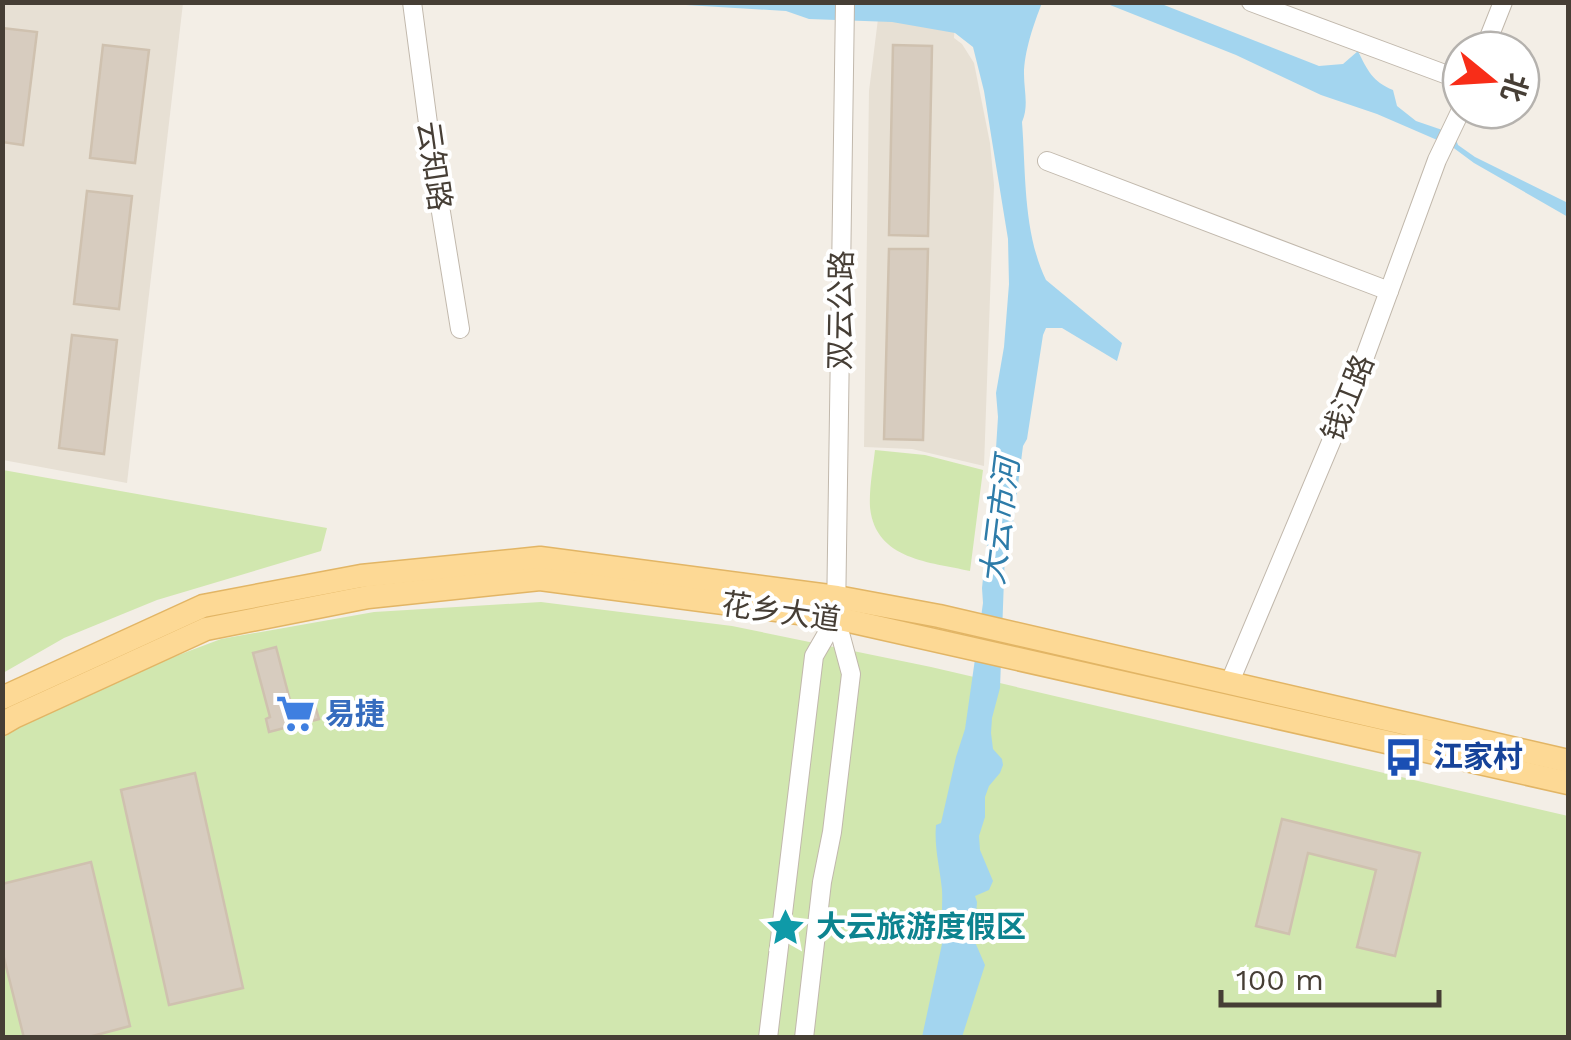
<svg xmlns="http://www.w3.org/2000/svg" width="1571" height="1040" font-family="'Work Sans','Noto Sans SC',sans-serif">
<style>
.residential{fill:#e7e0d4}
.green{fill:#d1e7af}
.water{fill:#a3d5ef}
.building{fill:#d7ccbf;stroke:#cfc1af;stroke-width:2.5}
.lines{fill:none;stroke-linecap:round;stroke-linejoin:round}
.minor-casing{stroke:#c1b8ac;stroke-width:20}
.major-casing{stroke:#e2b565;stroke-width:25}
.minor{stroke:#fff;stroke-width:18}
.major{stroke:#fdd995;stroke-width:22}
.labels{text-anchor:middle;stroke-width:8;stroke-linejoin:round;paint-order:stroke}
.street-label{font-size:30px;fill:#463e35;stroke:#fff}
.shop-label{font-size:30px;font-weight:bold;fill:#366cbe;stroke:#fff;text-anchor:start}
.transit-label{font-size:30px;font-weight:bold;fill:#164399;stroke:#fff;text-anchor:start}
.culture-label{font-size:30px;font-weight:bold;fill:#0d838f;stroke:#fff;text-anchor:start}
.water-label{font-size:32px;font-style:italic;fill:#2e7ca9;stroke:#fff}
</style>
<rect width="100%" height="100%" fill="#f3eee6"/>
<g class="residential">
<polygon points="2,3 183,3 127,483 3,460"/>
<polygon points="880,3 956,3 954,38 962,44 974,63 990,143 994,185 984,466 912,449 864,447 869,91"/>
</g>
<g class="green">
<path d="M875 450 925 455 983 470 970 571C930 562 875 560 870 507 869 489 873 468 875 450Z"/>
<polygon points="3,470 327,528 321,551 157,600 64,638 3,673"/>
<polygon points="541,602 732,626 931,667 1568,816 1568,1037 3,1038 3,733 152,665 221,639 374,612"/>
</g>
<g class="water">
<path d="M653 3H1042C1034 23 1024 52 1024 74 1024 91 1029 106 1022 122 1026 174 1023 232 1046 280L1122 343 1117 361 1062 328H1046L1043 335 1027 439 1023 446 1013 523 1005 552 1000 688 992 718 991 733 993 749 1002 759 1003 765 1000 773 989 786 985 797V817L979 836 980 850 993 881 989 890 975 896 977 902 975 931 978 936 975 942 985 965 962 1037H922L945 930C940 914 943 906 942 890 940 868 934 848 936 825L941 823 956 757 965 729 983 603 982 588 986 550 991 528 998 417 996 393 1004 347 1009 284 1008 239 992 141 984 91 973 47 955 33 892 22 809 19 786 11Z"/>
<path d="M1105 3H1159L1319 66 1343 64 1358 51C1367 70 1373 82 1393 90L1397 106 1416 121 1454 134 1458 145 1475 157 1568 203V217L1474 163 1451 146 1377 114 1321 95 1236 55Z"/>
</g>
<g class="building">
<polygon points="2,28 37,32 23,145 2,142"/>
<polygon points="103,45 149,50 135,163 90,158"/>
<polygon points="893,45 932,46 928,236 889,235"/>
<polygon points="87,191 132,196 119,309 74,304"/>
<polygon points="889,249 928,249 923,440 884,439"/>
<polygon points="72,335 117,340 104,454 59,448"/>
<polygon points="276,647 292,708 314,702 319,719 269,732 266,719 270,717 253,653"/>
<polygon points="195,773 243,988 169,1005 121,790"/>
<polygon points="1282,819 1420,853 1395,956 1357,947 1376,870 1308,853 1289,934 1256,926"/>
<polygon points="91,862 130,1026 85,1038 24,1038 2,950 2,884"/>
</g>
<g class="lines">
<defs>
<g id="minor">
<polyline points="412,2 434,169 460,329"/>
<polyline points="1251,2 1461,80"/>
<polyline points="1484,50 1503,2"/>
<polyline points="1047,161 1389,291"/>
<polyline points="1229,684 1352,392 1437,160 1461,110"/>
<polyline points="768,1038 814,656 836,618"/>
<polyline points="804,1038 822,882 832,832 851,674 836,618 845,2"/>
</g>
<g id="major">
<polyline points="2,698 203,606 361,576 540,558 837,597 939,616 1568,761"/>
<polyline points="2,724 14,717 206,629 368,597 540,579 836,618 1568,783"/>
</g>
</defs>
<use href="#minor" class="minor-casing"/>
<use href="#major" class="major-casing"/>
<use href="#minor" class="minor"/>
<use href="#major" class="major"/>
</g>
<defs>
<symbol id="supermarket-bare" viewBox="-9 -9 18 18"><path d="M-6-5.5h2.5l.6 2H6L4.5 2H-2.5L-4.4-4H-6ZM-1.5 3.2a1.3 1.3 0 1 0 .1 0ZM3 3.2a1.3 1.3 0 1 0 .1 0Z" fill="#3f7fe0" stroke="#fff" stroke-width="2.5" paint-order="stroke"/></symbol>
<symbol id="bus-bare" viewBox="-9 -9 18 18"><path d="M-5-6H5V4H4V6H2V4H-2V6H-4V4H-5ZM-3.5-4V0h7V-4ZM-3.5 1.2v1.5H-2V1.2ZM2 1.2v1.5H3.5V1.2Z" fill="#1a4fb4" stroke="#fff" stroke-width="2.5" paint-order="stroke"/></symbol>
<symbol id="sight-bare" viewBox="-9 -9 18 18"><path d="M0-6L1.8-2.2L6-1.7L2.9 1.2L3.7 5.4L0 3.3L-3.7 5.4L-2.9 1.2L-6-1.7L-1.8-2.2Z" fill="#0f9aa8" stroke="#fff" stroke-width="2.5" paint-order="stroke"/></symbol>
</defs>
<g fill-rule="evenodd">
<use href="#supermarket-bare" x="268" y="686" width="55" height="55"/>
<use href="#bus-bare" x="1376" y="730" width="55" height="55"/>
<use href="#sight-bare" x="758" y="900" width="55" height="55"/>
</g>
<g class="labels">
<g class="street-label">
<text transform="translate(434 166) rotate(82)" y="10">云知路</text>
<text transform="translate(841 310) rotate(-89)" y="10">双云公路</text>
<text transform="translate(1348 398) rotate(-68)" y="10">钱江路</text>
<text transform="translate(781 612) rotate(8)" y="10">花乡大道</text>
</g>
<g class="shop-label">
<text x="325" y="724">易捷</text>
</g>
<g class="transit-label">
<text x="1433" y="767">江家村</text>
</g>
<g class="culture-label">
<text x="816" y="937">大云旅游度假区</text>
</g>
<g class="water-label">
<text transform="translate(1000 521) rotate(-83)" y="11">大云市河</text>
</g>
</g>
<rect width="1571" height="1040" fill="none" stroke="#463e35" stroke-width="10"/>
<g transform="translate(1491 80) rotate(108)"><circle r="48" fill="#ffffff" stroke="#b5b2ae" stroke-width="2.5"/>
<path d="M0-8L18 38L0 25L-18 38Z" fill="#f82d18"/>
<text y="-15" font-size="28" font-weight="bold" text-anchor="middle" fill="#463e35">北</text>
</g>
<path d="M1221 990v15h218v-15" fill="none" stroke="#463e35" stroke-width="5"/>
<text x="1236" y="990" font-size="30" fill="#463e35" stroke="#ffffff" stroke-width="8" paint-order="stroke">100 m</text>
</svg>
